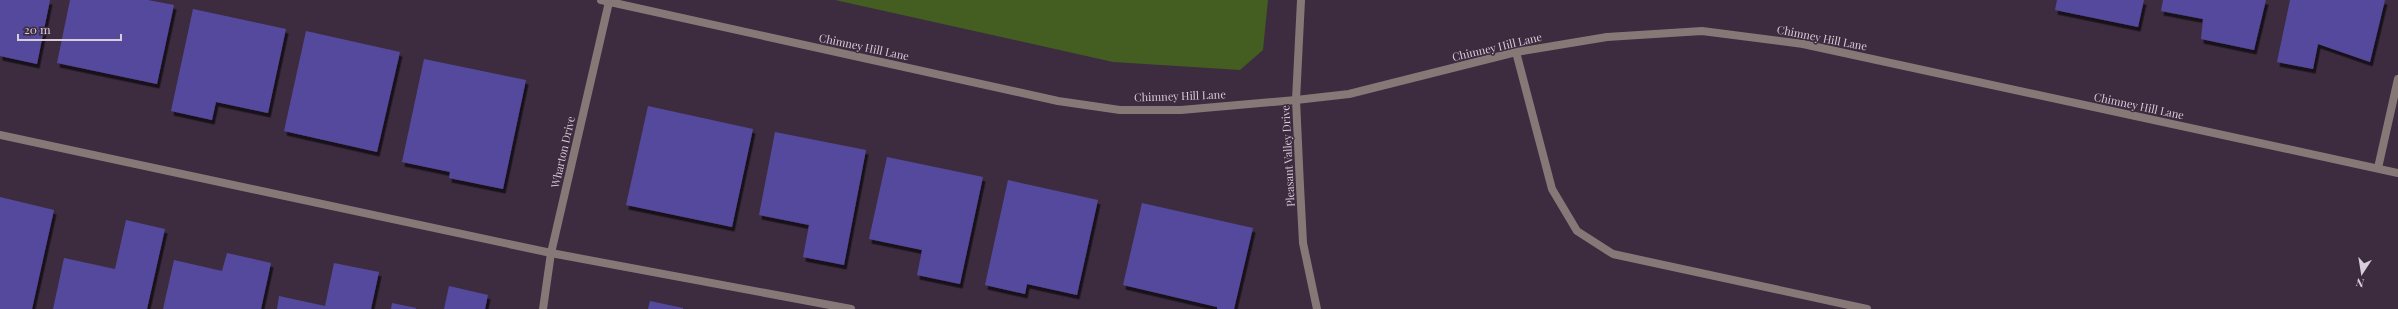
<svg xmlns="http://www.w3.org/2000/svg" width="2398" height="309" font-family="'Playfair Display',serif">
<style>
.green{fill:#445d21}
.building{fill:#544a9d;filter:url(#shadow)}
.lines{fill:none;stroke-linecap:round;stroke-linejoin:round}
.service{stroke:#877878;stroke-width:8}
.minor{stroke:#877878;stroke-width:8}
.tertiary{stroke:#877878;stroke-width:8}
.labels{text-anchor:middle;stroke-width:3;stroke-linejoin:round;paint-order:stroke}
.street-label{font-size:11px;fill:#d8cdd9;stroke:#3d2b3f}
</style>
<defs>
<filter id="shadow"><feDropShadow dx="2.5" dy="4.5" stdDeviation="0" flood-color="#0009"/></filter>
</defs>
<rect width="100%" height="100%" fill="#3d2b3f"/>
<polygon class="green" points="835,0 1268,0 1263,50 1240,70 1113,62"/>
<g class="building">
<polygon points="0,0 50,0 37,64 0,56"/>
<polygon points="70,0 148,0 174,5 157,84 57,63"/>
<polygon points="2057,0 2144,0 2138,27 2055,10"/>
<polygon points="2163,0 2266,0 2254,50 2201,39 2203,19 2161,11"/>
<polygon points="2290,0 2385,0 2370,62 2318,44 2313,69 2277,62"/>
<polygon points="193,9 286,29 268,113 216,102 212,120 171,111"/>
<polygon points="306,31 400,52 377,152 284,131"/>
<polygon points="424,59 526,80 503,189 449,178 450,172 402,162"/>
<polygon points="648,106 753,129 732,227 626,205"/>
<polygon points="775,132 866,150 844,265 803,257 809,225 759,215"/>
<polygon points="887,157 983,177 960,284 917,275 922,250 869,239"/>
<polygon points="1008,180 1098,200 1077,295 1027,284 1025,294 985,285"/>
<polygon points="0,197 54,210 32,309 0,309"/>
<polygon points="1142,203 1253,228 1234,309 1217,309 1217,307 1123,285"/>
<polygon points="126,220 165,229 147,309 53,309 64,258 115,269"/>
<polygon points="227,253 271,263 261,309 163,309 174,260 222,271"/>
<polygon points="334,263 379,272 371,309 277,309 279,296 325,306"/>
<polygon points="449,286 488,295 485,309 444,309"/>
<polygon points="650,301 683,308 683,309 648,309"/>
<polygon points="392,303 416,308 416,309 391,309"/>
</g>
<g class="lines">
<g class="service">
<polyline points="1516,52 1552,189 1577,231 1613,254 1867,309"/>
<polyline points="0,135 551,253 851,309"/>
<polyline points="2378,168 2398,79"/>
</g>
<g class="minor">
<polyline points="1301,0 1296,100 1300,186 1303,243 1317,309"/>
<polyline points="543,309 551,253 609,2"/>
</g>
<polyline class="tertiary" points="601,0 1058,101 1120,110 1181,110 1296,100 1349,94 1516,52 1607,37 1702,31 1803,44 2398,173"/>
</g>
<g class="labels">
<g class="street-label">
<text transform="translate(1822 38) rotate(11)" y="4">Chimney Hill Lane</text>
<text transform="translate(864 47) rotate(12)" y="4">Chimney Hill Lane</text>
<text transform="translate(1497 47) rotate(-13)" y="4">Chimney Hill Lane</text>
<text transform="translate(1180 96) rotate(-2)" y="4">Chimney Hill Lane</text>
<text transform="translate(2139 106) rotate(12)" y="4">Chimney Hill Lane</text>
<text transform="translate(563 152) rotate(-77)" y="4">Wharton Drive</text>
<text transform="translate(1288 156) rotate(-93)" y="4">Pleasant Valley Drive</text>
</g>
</g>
<g transform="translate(2362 273) rotate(192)" stroke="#3d2b3f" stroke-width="3" paint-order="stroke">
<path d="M0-3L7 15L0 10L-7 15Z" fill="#d8cdd9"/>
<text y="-6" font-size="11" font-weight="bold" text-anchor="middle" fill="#d8cdd9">N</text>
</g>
<path d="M18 34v6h103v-6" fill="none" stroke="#d8cdd9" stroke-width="2"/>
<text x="24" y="34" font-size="12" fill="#d8cdd9" stroke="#3d2b3f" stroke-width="3" paint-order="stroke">20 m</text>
</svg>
